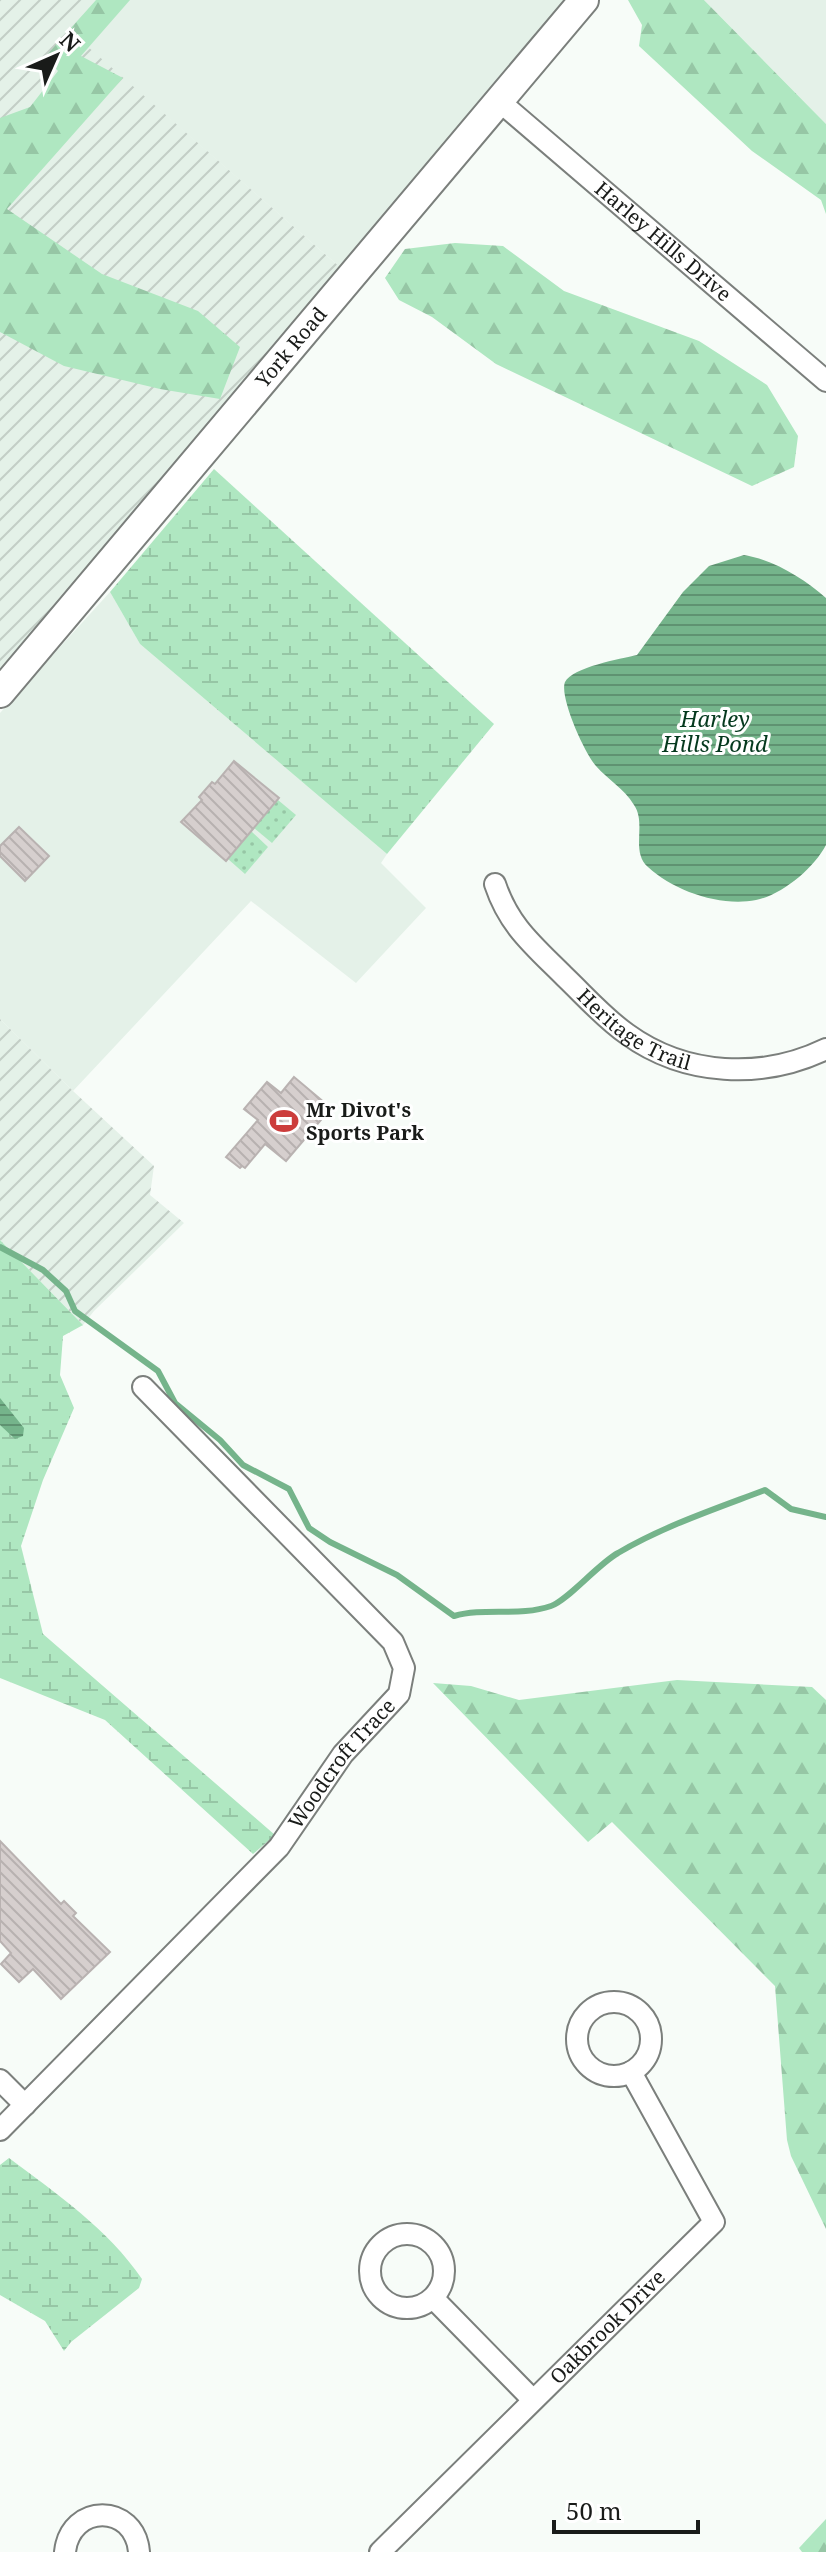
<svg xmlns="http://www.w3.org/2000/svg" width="826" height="2552" font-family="'Noto Serif',serif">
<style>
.built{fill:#e4f1e8}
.industrial{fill:url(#industrial-furrows)}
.forest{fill:url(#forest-firs)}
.wetland{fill:url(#wetland-marsh)}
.park{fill:url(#park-dots)}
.water{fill:url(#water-rules)}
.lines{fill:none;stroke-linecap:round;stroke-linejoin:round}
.stream{stroke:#75b48b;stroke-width:6}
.building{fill:url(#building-back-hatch);stroke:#b9b2b1;stroke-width:2}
.street-casing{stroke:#7b7f7c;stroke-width:24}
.secondary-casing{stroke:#7b7f7c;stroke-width:32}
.street{stroke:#fff;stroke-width:20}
.secondary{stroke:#fff;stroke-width:28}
.labels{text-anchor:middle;stroke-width:6;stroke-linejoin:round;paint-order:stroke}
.street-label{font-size:20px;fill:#191b19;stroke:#fff}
.poi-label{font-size:20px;font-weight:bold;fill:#191b19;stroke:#fff;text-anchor:start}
.water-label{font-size:22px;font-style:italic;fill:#05391e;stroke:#fff}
</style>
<defs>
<pattern id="industrial-furrows" width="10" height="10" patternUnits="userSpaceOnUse" patternTransform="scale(2)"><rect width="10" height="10" fill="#e4f1e8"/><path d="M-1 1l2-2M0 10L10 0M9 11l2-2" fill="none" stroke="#c3cec6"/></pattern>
<pattern id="forest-firs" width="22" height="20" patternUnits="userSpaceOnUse" patternTransform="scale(2)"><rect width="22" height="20" fill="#afe7c1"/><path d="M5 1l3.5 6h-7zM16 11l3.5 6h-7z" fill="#96c6a5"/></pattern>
<pattern id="wetland-marsh" width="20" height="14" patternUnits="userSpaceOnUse" patternTransform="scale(2)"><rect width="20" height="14" fill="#afe7c1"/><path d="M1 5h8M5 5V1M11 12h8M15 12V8" fill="none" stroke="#96c6a5"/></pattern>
<pattern id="park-dots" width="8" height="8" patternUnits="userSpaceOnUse" patternTransform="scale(2)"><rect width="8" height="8" fill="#afe7c1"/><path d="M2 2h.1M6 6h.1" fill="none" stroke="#96c6a5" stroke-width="1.8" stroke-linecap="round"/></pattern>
<pattern id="water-rules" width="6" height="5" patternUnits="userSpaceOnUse" patternTransform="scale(2)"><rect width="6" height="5" fill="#75b48b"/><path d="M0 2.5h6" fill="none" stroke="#5f9271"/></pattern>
<pattern id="building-back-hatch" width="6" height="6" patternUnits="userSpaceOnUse" patternTransform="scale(2)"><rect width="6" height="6" fill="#d6cfce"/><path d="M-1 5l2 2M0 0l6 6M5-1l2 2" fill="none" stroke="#b7b1b0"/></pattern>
</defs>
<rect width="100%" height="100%" fill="#f7fcf8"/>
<g class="built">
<polygon points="127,0 567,0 342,269 86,46"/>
<polygon points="704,0 826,0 826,124"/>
<polygon points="110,592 140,644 387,854 381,863 426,908 356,983 251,901 73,1091 0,1019 0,713"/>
</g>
<g class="industrial">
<polygon points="0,0 127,0 87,46 342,269 0,679"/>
<polygon points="0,1019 73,1091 154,1166 150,1195 184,1223 94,1311 83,1325 0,1240"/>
</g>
<g class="forest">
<polygon points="96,0 130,0 81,56 123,78 7,209 102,274 198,311 240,347 220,399 160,389 64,366 0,332 0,118 30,107 58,71 45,57"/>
<polygon points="628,0 704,0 826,124 826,214 821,200 752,151 639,46 642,25"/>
<polygon points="455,243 503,246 564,291 699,341 767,385 798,436 794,467 752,486 496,364 432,317 399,300 385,278 405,249"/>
<polygon points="677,1680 812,1687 826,1700 826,2229 791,2156 787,2140 775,1986 612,1822 588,1842 433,1683 471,1686 519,1700"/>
<polygon points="826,2519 826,2552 802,2552 799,2548"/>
</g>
<g class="wetland">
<polygon points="214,469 494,724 387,854 140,644 110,592"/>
<polygon points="0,1240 83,1325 63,1336 60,1375 74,1408 43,1480 21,1546 43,1634 275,1835 253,1854 105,1720 0,1678"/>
<path d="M9 2158C57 2194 108 2229 142 2279L139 2288 71 2342 64 2351 45 2321 0 2295V2165Z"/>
</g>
<g class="park">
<polygon points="278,800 296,815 272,843 254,828"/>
<polygon points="251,831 268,847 245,874 228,859"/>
</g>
<g class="water">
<path d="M744 555C774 560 803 578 826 598V845C814 868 782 895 756 900 720 907 674 891 648 867 630 851 647 824 634 805 624 788 608 780 596 766 585 754 559 697 565 682 573 667 620 659 637 655L683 592 709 566Z"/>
<polygon points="0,1398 24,1428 23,1436 15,1439 0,1425"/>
</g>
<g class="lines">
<path class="stream" d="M0 1247 43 1270 66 1291 75 1311 158 1371 175 1403 220 1440 243 1465 289 1489 309 1528 330 1542 397 1575 454 1616C485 1607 519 1617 551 1606 567 1601 598 1564 618 1553 664 1526 715 1509 765 1490L791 1509 826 1517"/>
</g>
<g class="building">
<polygon points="234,761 279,798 226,861 181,822 202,800 199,797 212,782 215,784"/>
<polygon points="19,827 49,856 25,881 0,856 0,846"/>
<polygon points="294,1077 331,1108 286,1161 265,1144 245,1168 242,1166 240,1168 226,1157 258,1120 244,1109 267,1082 281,1093"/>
<polygon points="0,1841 61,1904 64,1901 76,1913 73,1916 110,1952 61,1999 33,1969 19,1982 1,1964 11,1953 0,1941"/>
</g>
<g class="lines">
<defs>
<g id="street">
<path id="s1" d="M499 101 826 381"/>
<path id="s2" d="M495 884C509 926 533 945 564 976 584 995 604 1018 627 1034 685 1076 762 1080 826 1049"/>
<circle cx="614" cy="2039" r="37"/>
<polyline points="0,2080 25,2105"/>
<path id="s3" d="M0 2130 279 1847 343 1754 399 1694 404 1668 393 1642 143 1387"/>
<circle cx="407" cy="2271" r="37"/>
<polyline points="433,2298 533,2400"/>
<path d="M65 2552C70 2503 135 2503 139 2552"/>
<path id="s4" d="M380 2552 714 2222 631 2072"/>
</g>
<g id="secondary">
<path id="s5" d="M0 693 584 0"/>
</g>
</defs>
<use href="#street" class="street-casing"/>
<use href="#secondary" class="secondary-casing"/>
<use href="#street" class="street"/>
<use href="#secondary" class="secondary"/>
</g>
<defs>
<symbol id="stadium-bare" viewBox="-9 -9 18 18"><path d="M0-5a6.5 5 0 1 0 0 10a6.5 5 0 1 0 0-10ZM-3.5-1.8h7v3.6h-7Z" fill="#cc3d3c" stroke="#fff" stroke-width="2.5" paint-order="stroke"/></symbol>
</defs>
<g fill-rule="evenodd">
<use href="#stadium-bare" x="264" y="1101" width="40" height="40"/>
</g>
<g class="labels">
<g class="street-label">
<text dy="7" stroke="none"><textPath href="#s1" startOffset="216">Harley Hills Drive</textPath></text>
<text dy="7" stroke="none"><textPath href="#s5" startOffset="452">York Road</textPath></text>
<text dy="7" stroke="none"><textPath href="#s2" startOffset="206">Heritage Trail</textPath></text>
<text dy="7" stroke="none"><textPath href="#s3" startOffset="502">Woodcroft Trace</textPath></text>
<text dy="7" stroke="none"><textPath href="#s4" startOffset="320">Oakbrook Drive</textPath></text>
</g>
<g class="poi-label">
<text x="306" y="1117">Mr Divot's<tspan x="306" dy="23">Sports Park</tspan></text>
</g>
<g class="water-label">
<text x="715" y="727">Harley<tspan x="715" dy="25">Hills Pond</tspan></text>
</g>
</g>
<g transform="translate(56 56) rotate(45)" stroke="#ffffff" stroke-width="6" paint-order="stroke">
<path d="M0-6L14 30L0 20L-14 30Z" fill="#191b19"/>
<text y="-12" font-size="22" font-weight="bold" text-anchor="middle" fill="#191b19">N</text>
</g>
<path d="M554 2520v12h144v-12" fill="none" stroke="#191b19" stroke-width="4"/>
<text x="566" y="2520" font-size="24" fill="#191b19" stroke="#ffffff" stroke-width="6" paint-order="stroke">50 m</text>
</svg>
